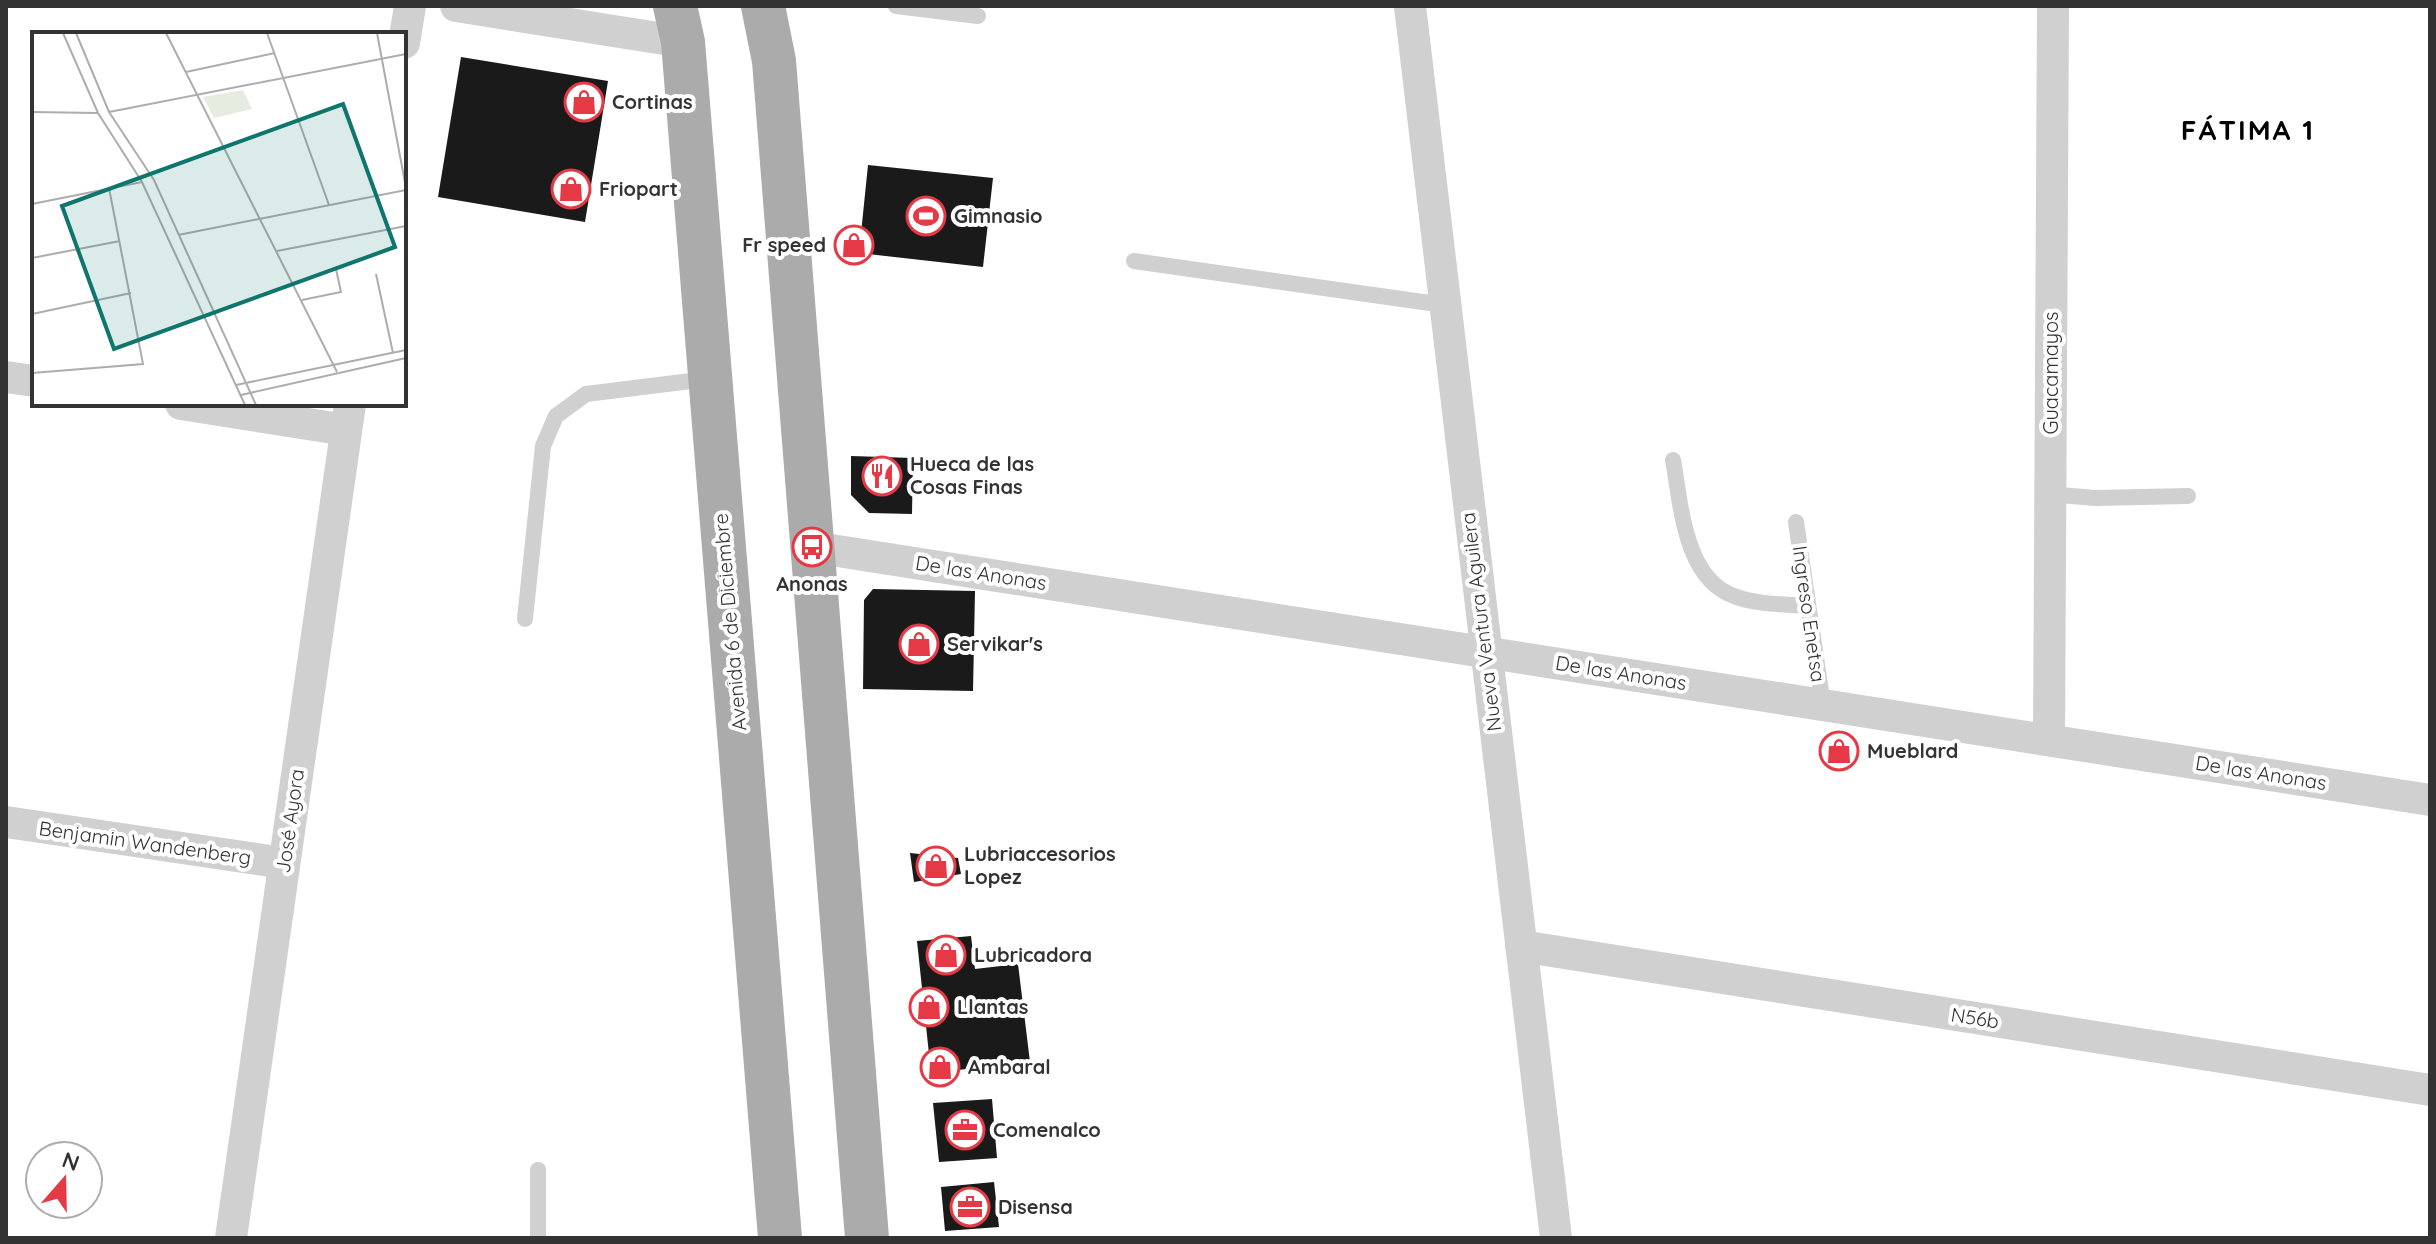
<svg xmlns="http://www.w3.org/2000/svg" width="2436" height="1244" font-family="Quicksand,sans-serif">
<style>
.building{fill:#1a1a1a}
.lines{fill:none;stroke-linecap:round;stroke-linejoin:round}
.service{stroke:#d0d0d0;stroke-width:16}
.minor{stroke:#d0d0d0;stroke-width:32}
.primary{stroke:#ababab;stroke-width:44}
.labels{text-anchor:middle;stroke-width:8;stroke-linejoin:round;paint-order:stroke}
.poi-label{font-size:20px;font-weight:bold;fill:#333;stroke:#fff;text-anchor:start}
.street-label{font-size:20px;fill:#333;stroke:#fff}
.district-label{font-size:28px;font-weight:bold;letter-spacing:2px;fill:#000;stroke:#fff}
.inset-road{fill:none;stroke:#adadad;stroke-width:2}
.view{fill:#0f766e;fill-opacity:0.15;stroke:#0f766e;stroke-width:4}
.inset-edge{fill:none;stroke:#333;stroke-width:4}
</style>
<rect width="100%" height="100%" fill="#fff"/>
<g class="building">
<polygon points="461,57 608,81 585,222 438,197"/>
<polygon points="868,165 993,178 983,267 859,253"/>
<polygon points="851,456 913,458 912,514 869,513 851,495"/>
<polygon points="873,589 975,591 973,691 863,689 864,600"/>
<polygon points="910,853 958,858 961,874 914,882"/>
<polygon points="971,936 975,969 1018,964 1030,1062 931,1073 917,941"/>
<polygon points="992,1099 997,1158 939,1162 933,1103"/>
<polygon points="994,1182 999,1227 945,1231 941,1187"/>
</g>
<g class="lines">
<g class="service">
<polyline points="896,6 978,16"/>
<polyline points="1134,261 1444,305"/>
<path d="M1673 460C1681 504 1684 578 1734 596 1757 605 1785 604 1808 606"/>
<polyline points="2050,494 2094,498 2188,496"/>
<polyline points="1796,522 1823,705"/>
<polyline points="525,619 543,446 556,416 586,394 707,379"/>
<polyline points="538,1170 538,1238"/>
</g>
<g class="minor">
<polyline points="456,6 683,42"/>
<polyline points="1410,6 1556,1238"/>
<polyline points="404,43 410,6"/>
<polyline points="6,377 34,381"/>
<polyline points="181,404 346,430"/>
<polyline points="812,547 2430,800"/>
<polyline points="2049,740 2053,6"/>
<polyline points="6,822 284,863"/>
<polyline points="1521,946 2430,1090"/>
<polyline points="231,1238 350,404"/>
</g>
<g class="primary">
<polyline points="675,6 683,42 780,1238"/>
<polyline points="763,6 774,61 867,1238"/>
</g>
</g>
<defs>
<symbol id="shop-ring" viewBox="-11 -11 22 22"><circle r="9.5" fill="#fff" stroke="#e63946" stroke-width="1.5"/><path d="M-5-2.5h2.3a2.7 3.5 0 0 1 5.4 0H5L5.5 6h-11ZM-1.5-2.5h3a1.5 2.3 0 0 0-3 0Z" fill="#e63946"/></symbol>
<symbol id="stadium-ring" viewBox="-11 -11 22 22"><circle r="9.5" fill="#fff" stroke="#e63946" stroke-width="1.5"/><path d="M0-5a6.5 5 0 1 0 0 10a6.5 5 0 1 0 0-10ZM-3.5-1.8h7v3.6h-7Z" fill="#e63946"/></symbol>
<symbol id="restaurant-ring" viewBox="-11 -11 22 22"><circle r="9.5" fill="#fff" stroke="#e63946" stroke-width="1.5"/><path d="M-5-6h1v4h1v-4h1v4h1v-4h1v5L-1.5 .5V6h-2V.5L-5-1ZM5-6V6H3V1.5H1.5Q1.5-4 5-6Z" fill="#e63946"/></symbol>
<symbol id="bus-ring" viewBox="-11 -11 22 22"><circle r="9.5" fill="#fff" stroke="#e63946" stroke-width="1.5"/><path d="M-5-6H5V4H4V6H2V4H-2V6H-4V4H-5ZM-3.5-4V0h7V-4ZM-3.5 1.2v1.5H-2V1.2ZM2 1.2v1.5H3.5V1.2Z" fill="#e63946"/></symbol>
<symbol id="office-ring" viewBox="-11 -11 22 22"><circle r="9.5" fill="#fff" stroke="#e63946" stroke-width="1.5"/><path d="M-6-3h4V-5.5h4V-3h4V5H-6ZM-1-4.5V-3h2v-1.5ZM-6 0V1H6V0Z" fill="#e63946"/></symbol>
</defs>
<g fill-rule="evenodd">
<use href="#shop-ring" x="562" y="80" width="44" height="44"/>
<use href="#shop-ring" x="549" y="167" width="44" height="44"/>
<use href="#stadium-ring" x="904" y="194" width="44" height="44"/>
<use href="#shop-ring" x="832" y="223" width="44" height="44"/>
<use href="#restaurant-ring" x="860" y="454" width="44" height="44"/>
<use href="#bus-ring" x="790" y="525" width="44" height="44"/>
<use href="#shop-ring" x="897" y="622" width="44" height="44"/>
<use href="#shop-ring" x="1817" y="729" width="44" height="44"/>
<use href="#shop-ring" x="914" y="844" width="44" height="44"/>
<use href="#shop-ring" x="924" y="933" width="44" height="44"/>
<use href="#shop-ring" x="907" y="985" width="44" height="44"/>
<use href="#shop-ring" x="918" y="1045" width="44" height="44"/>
<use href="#office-ring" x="943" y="1108" width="44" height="44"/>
<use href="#office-ring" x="948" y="1185" width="44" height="44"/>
</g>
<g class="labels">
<g class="poi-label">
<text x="612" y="109">Cortinas</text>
<text x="599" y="196">Friopart</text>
<text x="954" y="223">Gimnasio</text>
<text x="826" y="252" text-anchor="end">Fr speed</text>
<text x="910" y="471">Hueca de las<tspan x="910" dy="23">Cosas Finas</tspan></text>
<text x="812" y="591" text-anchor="middle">Anonas</text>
<text x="947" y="651">Servikar's</text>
<text x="1867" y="758">Mueblard</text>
<text x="964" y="861">Lubriaccesorios<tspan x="964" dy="23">Lopez</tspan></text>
<text x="974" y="962">Lubricadora</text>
<text x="957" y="1014">Llantas</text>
<text x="968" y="1074">Ambaral</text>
<text x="993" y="1137">Comenalco</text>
<text x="998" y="1214">Disensa</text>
</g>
<g class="street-label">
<text transform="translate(2051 373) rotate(-90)" y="7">Guacamayos</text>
<text transform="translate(981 573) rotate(9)" y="7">De las Anonas</text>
<text transform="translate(1809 614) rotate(82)" y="7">Ingreso Enetsa</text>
<text transform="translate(730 622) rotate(-95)" y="7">Avenida 6 de Diciembre</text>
<text transform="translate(1481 622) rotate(-97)" y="7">Nueva Ventura Aguilera</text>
<text transform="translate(1621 673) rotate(9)" y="7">De las Anonas</text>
<text transform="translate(2261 773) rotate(9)" y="7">De las Anonas</text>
<text transform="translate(290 821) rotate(-82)" y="7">José Ayora</text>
<text transform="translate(145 843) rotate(8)" y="7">Benjamin Wandenberg</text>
<text transform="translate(1975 1018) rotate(9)" y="7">N56b</text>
</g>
<g class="district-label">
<text x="2248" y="140">FÁTIMA 1</text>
</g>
</g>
<g transform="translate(32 32)">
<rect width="374" height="374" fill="#fff"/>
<path d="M211 58 220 77 182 86 171 65Z" fill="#e6ecdf"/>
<path class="inset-road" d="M31 1 66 81 110 150 213 373M44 1 77 80 122 148 224 373M134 1 305 340M235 1 297 173M345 1 374 156M154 40 243 21M0 80 66 81M77 80 374 22M0 172 110 150M146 203 374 158M245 219 374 194M0 226 88 209M344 242 361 321M270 268 309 260 304 237M0 282 99 261M0 341 111 332 77 156M204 353 374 318M209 363 374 326"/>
<path class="view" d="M311 72 363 215 82 317 30 174Z"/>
<rect width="374" height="374" class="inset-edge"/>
</g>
<rect width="2436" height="1244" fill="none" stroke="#333333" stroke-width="16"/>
<g transform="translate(64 1180) rotate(20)"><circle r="38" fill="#ffffff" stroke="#adadad" stroke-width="2"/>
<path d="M0-6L14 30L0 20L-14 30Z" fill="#e63946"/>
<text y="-12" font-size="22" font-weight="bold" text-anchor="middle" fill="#333333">N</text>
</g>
</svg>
